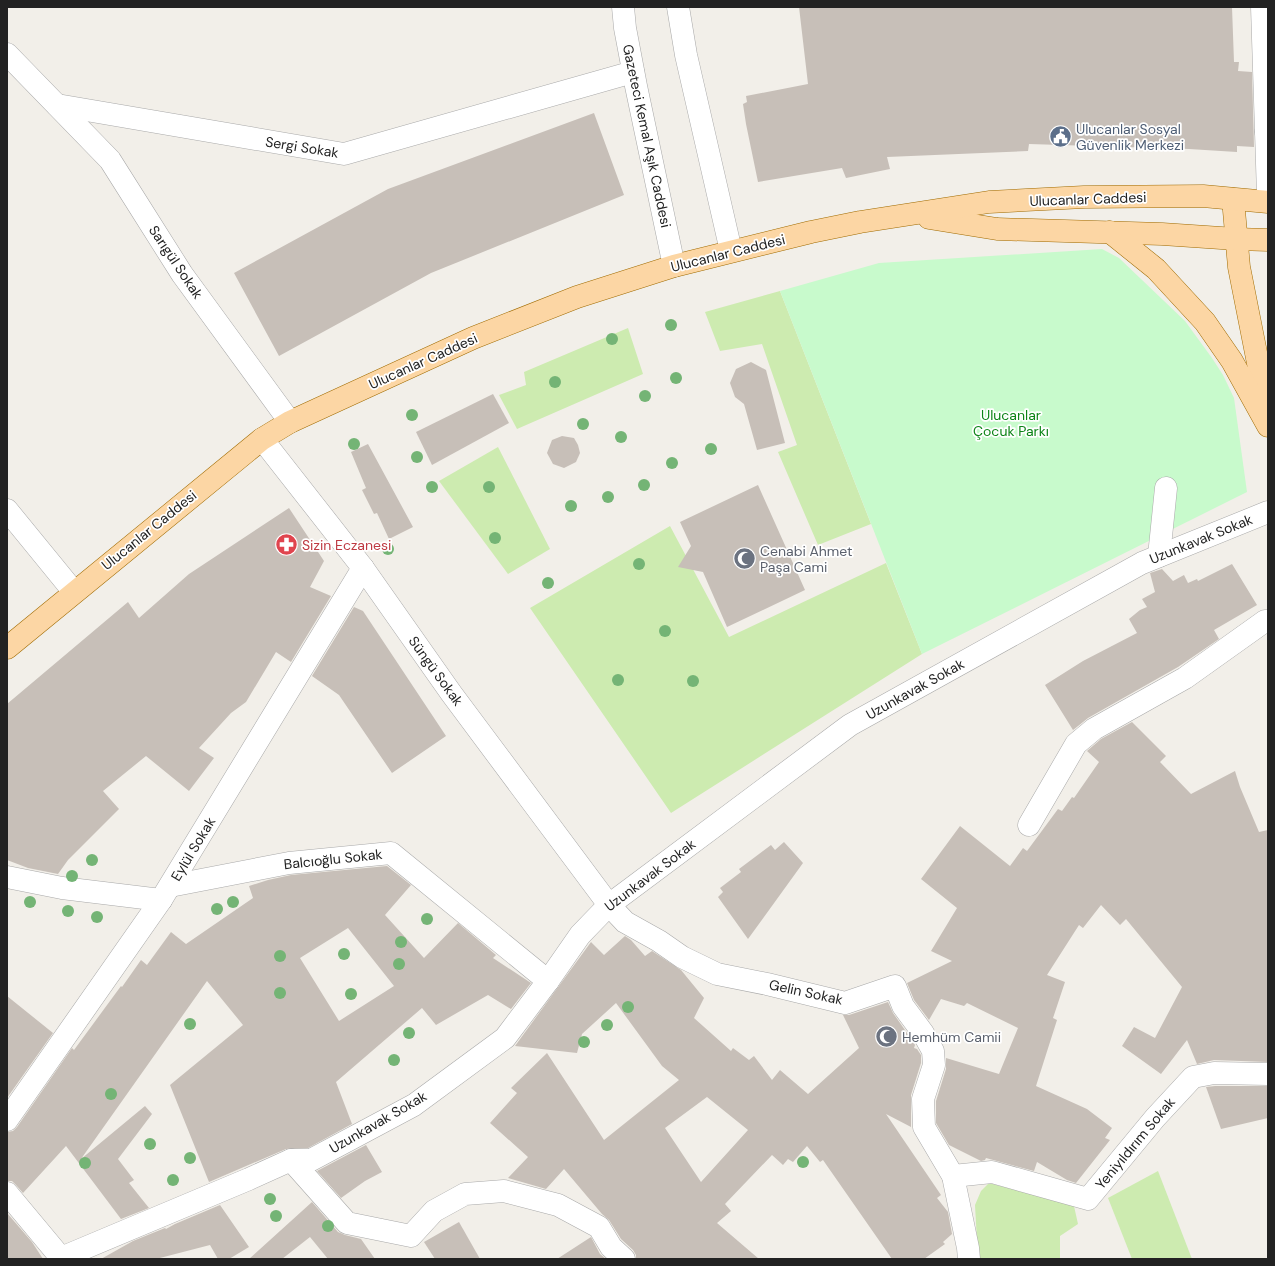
<svg xmlns="http://www.w3.org/2000/svg" width="1275" height="1266" font-family="'DM Sans',sans-serif">
<style>
.grass{fill:#cdebb0}
.park{fill:#c8facc}
.building{fill:#c7bfb8;fill-rule:evenodd}
.lines{fill:none;stroke-linecap:round;stroke-linejoin:round}
.minor-casing{stroke:#a9a9a9;stroke-width:23}
.major-casing{stroke:#a06b00;stroke-width:23}
.minor{stroke:#fff;stroke-width:22}
.major{stroke:#fcd6a4;stroke-width:22}
.tree{fill:#74b475}
.labels{text-anchor:middle;stroke-width:3.5;stroke-linejoin:round;paint-order:stroke}
.service-label{font-size:14px;fill:#4e5e75;stroke:#fff;text-anchor:start}
.street-label{font-size:14px;fill:#222;stroke:#fff}
.park-label{font-size:14px;fill:#0c8416;stroke:#fff}
.health-label{font-size:14px;fill:#be3a42;stroke:#fff;text-anchor:start}
.worship-label{font-size:14px;fill:#5b616d;stroke:#fff;text-anchor:start}
</style>
<rect width="100%" height="100%" fill="#f2efe9"/>
<g class="grass">
<polygon points="780,291 871,524 818,545 778,452 797,445 762,344 720,351 705,312"/>
<polygon points="628,328 643,374 517,429 499,395 526,385 524,372"/>
<polygon points="498,447 550,549 508,574 439,481"/>
<polygon points="670,526 729,637 886,563 922,654 671,813 530,608"/>
<polygon points="1158,1171 1192,1259 1132,1259 1108,1198"/>
<polygon points="989,1183 1074,1206 1078,1224 1060,1236 1060,1259 978,1259 975,1205 981,1191"/>
</g>
<polygon class="park" points="1102,249 1119,258 1185,321 1212,358 1223,375 1234,398 1247,492 922,654 780,291 879,263"/>
<g class="building">
<polygon points="799,7 1232,7 1234,62 1239,62 1238,71 1252,72 1254,147 1237,146 1237,152 1189,149 1029,144 1028,151 887,157 890,169 846,178 842,168 758,182 746,124 743,104 747,102 746,96 808,84"/>
<polygon points="594,113 624,195 431,273 279,356 234,273 388,189"/>
<polygon points="751,362 766,370 785,443 757,450 744,404 735,397 730,383 736,369"/>
<polygon points="493,394 509,423 432,465 416,432"/>
<polygon points="562,436 574,438 578,445 580,453 576,462 564,468 553,464 547,453 552,440"/>
<polygon points="368,444 413,527 389,539 377,513 374,514 362,490 366,488 351,452"/>
<polygon points="758,485 805,590 727,627 703,572 678,567 691,546 680,522"/>
<polygon points="289,508 324,561 310,587 331,596 291,662 276,652 246,702 231,713 199,748 214,758 189,791 146,756 103,791 119,809 68,860 58,874 28,868 7,860 7,704 128,602 139,618 189,574"/>
<polygon points="1232,564 1257,605 1214,630 1219,639 1178,667 1088,718 1073,730 1045,685 1083,661 1137,633 1129,619 1140,610 1147,607 1142,599 1155,592 1150,573 1162,569 1173,581 1184,575 1188,583 1197,579 1198,581"/>
<polygon points="354,607 363,611 446,736 392,773 339,695 312,676"/>
<polygon points="1132,722 1166,756 1160,762 1191,794 1235,771 1240,787 1259,832 1268,830 1268,1062 1214,1060 1197,1064 1187,1040 1161,1074 1122,1046 1134,1027 1155,1038 1182,987 1126,919 1120,925 1101,905 1083,928 1079,925 1047,975 1065,982 1053,1018 1057,1020 1036,1086 1087,1109 1112,1128 1105,1138 1110,1140 1076,1183 1067,1180 1037,1162 1034,1171 986,1158 985,1160 981,1161 949,1145 936,1123 936,1101 946,1069 946,1058 999,1074 1018,1028 967,1003 964,1006 941,999 929,1020 914,1000 907,983 952,961 931,951 957,908 921,879 960,826 1010,866 1023,848 1027,851 1058,809 1062,811 1072,797 1074,798 1099,762 1087,751 1101,739"/>
<polygon points="784,842 803,863 748,939 718,897 723,892 720,888 741,872 739,869 771,845 775,850"/>
<path d="M387 866 411 885 385 915 424 958 458 923 496 955 493 958 531 983 511 1009 488 995 436 1025 422 1008 336 1082 352 1124 308 1148 286 1149 209 1182 170 1085 243 1025 207 981 81 1159 145 1106 152 1114 118 1159 134 1180 129 1183 149 1208 121 1219 66 1146 23 1193 16 1185 12 1181H7V1132L13 1131 17 1127 72 1048 74 1050 121 986 122 987 141 960 147 965 171 932 186 944 253 898 249 886 268 880 291 875ZM348 928 394 986 339 1021 300 958Z"/>
<path d="M625 936 631 940 645 956 652 951 681 970 704 998 694 1018 731 1051 733 1048 749 1060 754 1056 772 1080 780 1070 808 1094 859 1048 843 1015H849L888 1002 893 1013 912 1040 915 1045 914 1048 917 1049 921 1055V1063L911 1095V1127L886 1114 941 1195 937 1198 948 1212 952 1234 943 1242 945 1244 924 1259H892L823 1160 820 1162 807 1146 793 1162 788 1159 783 1165 772 1155 725 1204 731 1211 717 1223 759 1259H636V1255L633 1250 621 1239 609 1220 602 1214 564 1169 546 1189 508 1178 528 1157 490 1123 517 1093 511 1088 547 1053 604 1140 679 1080 662 1066 616 1003 582 1034 577 1053 515 1046 591 942 604 955ZM707 1097 748 1130 701 1182 665 1128Z"/>
<polygon points="7,996 53,1033 7,1098"/>
<polygon points="1215,1086 1268,1086 1268,1118 1221,1129 1206,1087"/>
<polygon points="366,1145 382,1172 365,1181 341,1198 317,1171"/>
<polygon points="312,1202 338,1232 345,1235 361,1239 375,1259 328,1259 310,1237 282,1259 249,1259"/>
<polygon points="220,1205 249,1247 229,1259 218,1259 210,1245 156,1259 101,1259 133,1241 165,1228 166,1229 175,1224"/>
<polygon points="7,1213 32,1242 43,1259 7,1259"/>
<polygon points="459,1222 480,1259 435,1259 424,1242"/>
<polygon points="591,1237 600,1254 606,1259 557,1259"/>
</g>
<g class="lines">
<defs>
<g id="minor">
<polyline points="623,7 625,28 636,86 674,266"/>
<polyline points="678,7 686,55 731,251"/>
<polyline points="1262,7 1266,132"/>
<polyline points="7,54 110,160 182,274 290,422"/>
<polyline points="57,105 344,154 633,72"/>
<polyline points="1268,131 1266,132 1268,195"/>
<polyline points="262,439 363,568 451,693 609,905 625,922 659,941 682,957 717,974 767,984 845,1003 895,986 903,1006 923,1033 933,1051 934,1065 923,1099 924,1127 953,1176 968,1248 969,1259"/>
<polyline points="7,510 74,592"/>
<polyline points="1159,556 1166,488"/>
<polyline points="1029,825 1076,744 1094,729 1185,678 1265,621 1268,621"/>
<polyline points="7,877 62,888 161,900"/>
<polyline points="170,886 289,863 391,853 548,981"/>
<polyline points="7,1120 161,900 363,568"/>
<polyline points="291,1160 347,1223 411,1236 434,1211 465,1194 504,1191 558,1205 599,1227 611,1247 624,1259"/>
<polyline points="953,1176 992,1172 1088,1199 1155,1118 1193,1077 1214,1073 1268,1074"/>
<polyline points="7,1193 62,1259"/>
<polyline points="61,1258 249,1179 291,1160 311,1160 414,1105 505,1038 548,981 580,935 609,905 850,725 1142,563 1268,512"/>
</g>
<g id="major">
<polyline points="1233,199 1239,267 1259,368 1266,412"/>
<polyline points="929,218 997,229 1162,234 1236,239 1268,240"/>
<polyline points="1110,232 1156,269 1205,322 1232,361 1268,426"/>
<polyline points="7,648 262,439 290,422 473,338 577,297 674,266 811,232 860,222 989,202 1084,197 1203,196 1268,202"/>
</g>
</defs>
<use href="#minor" class="minor-casing"/>
<use href="#major" class="major-casing"/>
<use href="#minor" class="minor"/>
<use href="#major" class="major"/>
</g>
<g class="tree">
<circle cx="671" cy="325" r="6"/>
<circle cx="612" cy="339" r="6"/>
<circle cx="676" cy="378" r="6"/>
<circle cx="555" cy="382" r="6"/>
<circle cx="645" cy="396" r="6"/>
<circle cx="412" cy="415" r="6"/>
<circle cx="583" cy="424" r="6"/>
<circle cx="621" cy="437" r="6"/>
<circle cx="354" cy="444" r="6"/>
<circle cx="711" cy="449" r="6"/>
<circle cx="417" cy="457" r="6"/>
<circle cx="672" cy="463" r="6"/>
<circle cx="644" cy="485" r="6"/>
<circle cx="432" cy="487" r="6"/>
<circle cx="489" cy="487" r="6"/>
<circle cx="608" cy="497" r="6"/>
<circle cx="571" cy="506" r="6"/>
<circle cx="495" cy="538" r="6"/>
<circle cx="388" cy="549" r="6"/>
<circle cx="639" cy="564" r="6"/>
<circle cx="548" cy="583" r="6"/>
<circle cx="665" cy="631" r="6"/>
<circle cx="618" cy="680" r="6"/>
<circle cx="693" cy="681" r="6"/>
<circle cx="92" cy="860" r="6"/>
<circle cx="72" cy="876" r="6"/>
<circle cx="30" cy="902" r="6"/>
<circle cx="233" cy="902" r="6"/>
<circle cx="217" cy="909" r="6"/>
<circle cx="68" cy="911" r="6"/>
<circle cx="97" cy="917" r="6"/>
<circle cx="427" cy="919" r="6"/>
<circle cx="401" cy="942" r="6"/>
<circle cx="344" cy="954" r="6"/>
<circle cx="280" cy="956" r="6"/>
<circle cx="399" cy="964" r="6"/>
<circle cx="280" cy="993" r="6"/>
<circle cx="351" cy="994" r="6"/>
<circle cx="628" cy="1007" r="6"/>
<circle cx="190" cy="1024" r="6"/>
<circle cx="607" cy="1025" r="6"/>
<circle cx="409" cy="1033" r="6"/>
<circle cx="584" cy="1042" r="6"/>
<circle cx="394" cy="1060" r="6"/>
<circle cx="111" cy="1094" r="6"/>
<circle cx="150" cy="1144" r="6"/>
<circle cx="190" cy="1158" r="6"/>
<circle cx="803" cy="1162" r="6"/>
<circle cx="85" cy="1163" r="6"/>
<circle cx="173" cy="1180" r="6"/>
<circle cx="270" cy="1199" r="6"/>
<circle cx="276" cy="1216" r="6"/>
<circle cx="328" cy="1226" r="6"/>
</g>
<defs>
<symbol id="civic-disc" viewBox="-11 -11 22 22"><circle r="9.5" fill="#5c6f8a" stroke="#fff"/><path d="M-.6-6.5H3V-4.5H.6V-3L4-1V1h2V6H-6V1h2V-1L-.6-3ZM-1.2 2.5V6h2.4V2.5Z" fill="#fff"/></symbol>
<symbol id="pharmacy-disc" viewBox="-11 -11 22 22"><circle r="9.5" fill="#e0444e" stroke="#fff"/><path d="M-2-6h4v4h4v4h-4v4h-4v-4h-4v-4h4Z" fill="#fff"/></symbol>
<symbol id="mosque-disc" viewBox="-11 -11 22 22"><circle r="9.5" fill="#6b7280" stroke="#fff"/><path d="M3.5-4.9A6 6 0 1 0 3.5 4.9A5 5 0 1 1 3.5-4.9Z" fill="#fff"/></symbol>
</defs>
<g fill-rule="evenodd">
<use href="#civic-disc" x="1048" y="124" width="25" height="25"/>
<use href="#pharmacy-disc" x="274" y="532" width="25" height="25"/>
<use href="#mosque-disc" x="732" y="546" width="25" height="25"/>
<use href="#mosque-disc" x="874" y="1024" width="25" height="25"/>
</g>
<g class="labels">
<g class="service-label">
<text x="1076" y="134">Ulucanlar Sosyal<tspan x="1076" dy="16">Güvenlik Merkezi</tspan></text>
</g>
<g class="street-label">
<text transform="translate(647 136) rotate(78)" y="5">Gazeteci Kemal Aşık Caddesi</text>
<text transform="translate(302 147) rotate(9)" y="5">Sergi Sokak</text>
<text transform="translate(1088 199) rotate(-2)" y="5">Ulucanlar Caddesi</text>
<text transform="translate(728 253) rotate(-14)" y="5">Ulucanlar Caddesi</text>
<text transform="translate(176 262) rotate(56)" y="5">Sarıgül Sokak</text>
<text transform="translate(423 361) rotate(-24)" y="5">Ulucanlar Caddesi</text>
<text transform="translate(149 530) rotate(-39)" y="5">Ulucanlar Caddesi</text>
<text transform="translate(1201 539) rotate(-22)" y="5">Uzunkavak Sokak</text>
<text transform="translate(436 671) rotate(54)" y="5">Süngü Sokak</text>
<text transform="translate(915 689) rotate(-29)" y="5">Uzunkavak Sokak</text>
<text transform="translate(193 849) rotate(-59)" y="5">Eylül Sokak</text>
<text transform="translate(333 859) rotate(-6)" y="5">Balcıoğlu Sokak</text>
<text transform="translate(650 875) rotate(-37)" y="5">Uzunkavak Sokak</text>
<text transform="translate(806 992) rotate(12)" y="5">Gelin Sokak</text>
<text transform="translate(378 1122) rotate(-30)" y="5">Uzunkavak Sokak</text>
<text transform="translate(1135 1143) rotate(-50)" y="5">Yeniyıldırım Sokak</text>
</g>
<g class="park-label">
<text x="1011" y="420">Ulucanlar<tspan x="1011" dy="16">Çocuk Parkı</tspan></text>
</g>
<g class="health-label">
<text x="302" y="550">Sizin Eczanesi</text>
</g>
<g class="worship-label">
<text x="760" y="556">Cenabi Ahmet<tspan x="760" dy="16">Paşa Cami</tspan></text>
<text x="902" y="1042">Hemhüm Camii</text>
</g>
</g>
<rect width="1275" height="1266" fill="none" stroke="#222222" stroke-width="16"/>
</svg>
